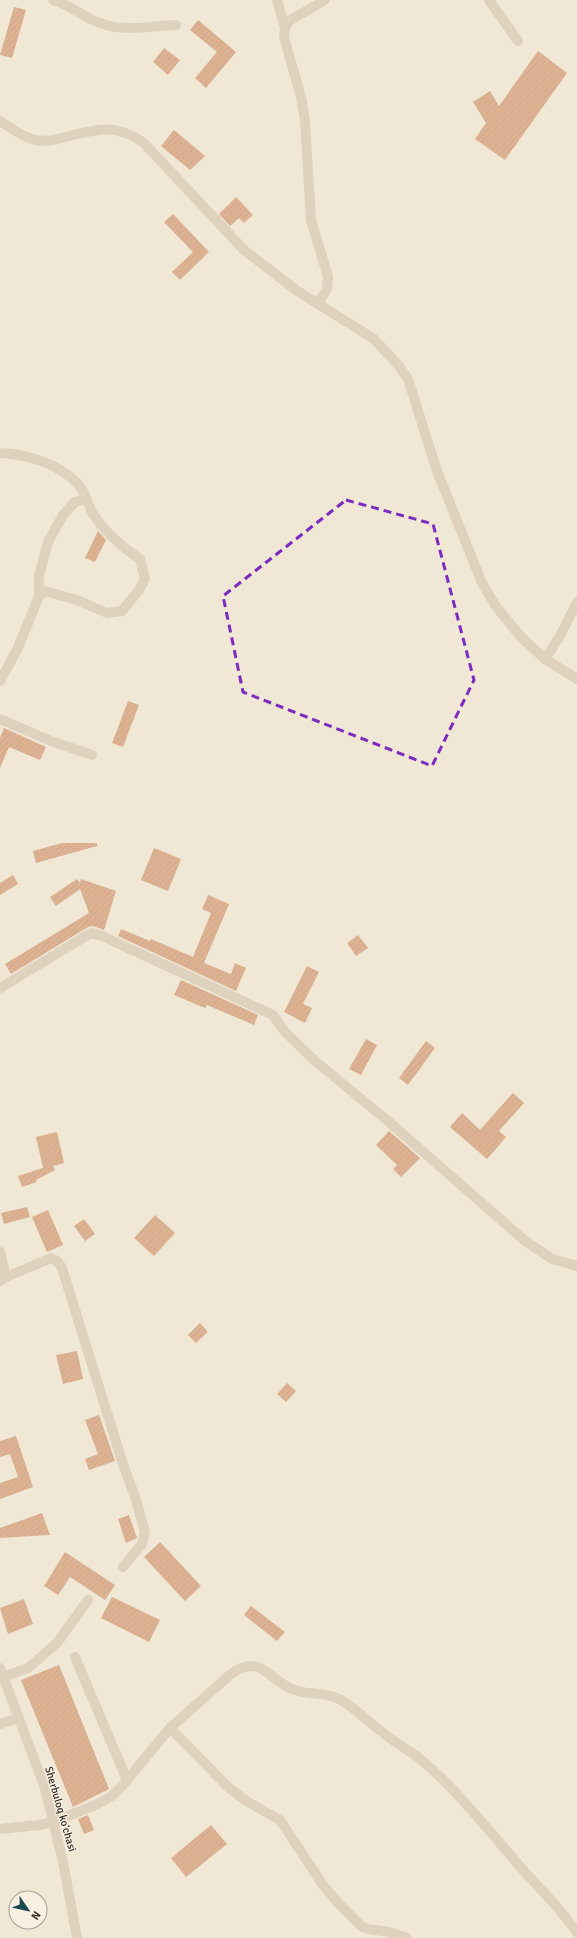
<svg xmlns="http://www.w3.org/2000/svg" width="577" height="1938" font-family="Signika,sans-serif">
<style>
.building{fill:url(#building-hatch)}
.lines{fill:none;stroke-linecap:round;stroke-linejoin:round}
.minor{stroke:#c7b8a3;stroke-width:10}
.marked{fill:none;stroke:#7b2cbf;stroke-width:3;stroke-dasharray:8 5;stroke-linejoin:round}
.labels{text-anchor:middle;stroke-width:3;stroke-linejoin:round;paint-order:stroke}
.street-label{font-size:11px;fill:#322b25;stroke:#f8f1e2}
</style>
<defs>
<pattern id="building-hatch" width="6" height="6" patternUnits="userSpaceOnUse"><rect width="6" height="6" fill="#c37141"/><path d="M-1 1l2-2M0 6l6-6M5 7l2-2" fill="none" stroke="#9f5d36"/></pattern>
</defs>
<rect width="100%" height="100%" fill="#f0e7d6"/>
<g class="building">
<polygon points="14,7 26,10 12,58 0,55"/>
<polygon points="198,20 236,52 206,88 195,78 217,52 190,30"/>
<polygon points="164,48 180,60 168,75 153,62"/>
<polygon points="538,51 567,73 505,160 475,139 486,123 473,102 490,91 499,106"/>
<polygon points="174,130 205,156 190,170 161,146"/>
<polygon points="236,197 253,215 244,223 239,218 230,226 219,214"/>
<polygon points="173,214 209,252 180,280 172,272 193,252 164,222"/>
<polygon points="98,531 106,540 95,562 85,558"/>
<polygon points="128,701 139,705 123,747 112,743"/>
<polygon points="4,728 46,747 40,760 9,747 0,768 0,738"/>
<polygon points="62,843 97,843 97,846 36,863 33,851"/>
<polygon points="154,848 181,859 168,891 141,880"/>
<polygon points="13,875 18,884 0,895 0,883"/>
<polygon points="77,879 80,883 81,879 116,891 104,930 93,926 88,927 11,974 5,964 89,913 80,889 56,906 50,897"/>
<polygon points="208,895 229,904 204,963 231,974 235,963 246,968 236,991 118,936 121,929 150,941 151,939 193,957 211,913 202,909"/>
<polygon points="358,935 368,948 356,956 347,943"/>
<polygon points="307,966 319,972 303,1004 312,1008 305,1023 284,1012"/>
<polygon points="181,980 258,1015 254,1025 207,1005 205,1008 174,995"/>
<polygon points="366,1039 377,1045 361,1075 349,1069"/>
<polygon points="426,1041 435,1048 408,1085 399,1078"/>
<polygon points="513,1093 524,1103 499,1131 506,1137 487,1159 450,1127 462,1113 480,1130"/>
<polygon points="389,1131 420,1158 401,1177 393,1169 397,1165 376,1145"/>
<polygon points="57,1132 64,1163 53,1166 55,1170 36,1180 37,1182 22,1187 18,1176 43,1168 36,1137"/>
<polygon points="27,1207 30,1217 4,1224 1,1213"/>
<polygon points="48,1210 63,1245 47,1252 32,1217"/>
<polygon points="155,1215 175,1233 154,1256 134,1238"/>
<polygon points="84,1219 95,1234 85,1241 74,1226"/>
<polygon points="200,1323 208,1332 196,1343 188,1335"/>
<polygon points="77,1351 83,1379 63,1384 56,1355"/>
<polygon points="287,1383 296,1391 286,1402 277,1394"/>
<polygon points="99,1415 115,1461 89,1470 85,1459 98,1454 85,1420"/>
<polygon points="16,1436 33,1487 0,1499 0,1483 18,1477 10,1454 0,1457 0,1441"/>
<polygon points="42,1513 50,1535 0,1538 0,1528"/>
<polygon points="129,1515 137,1538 126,1543 118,1519"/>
<polygon points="160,1542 201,1586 185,1601 144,1557"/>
<polygon points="65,1552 115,1585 105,1600 70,1577 58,1595 44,1586"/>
<polygon points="112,1597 160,1620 149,1642 101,1618"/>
<polygon points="24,1599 33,1624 8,1634 0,1608"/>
<polygon points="251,1606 285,1632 277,1641 244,1615"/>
<polygon points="59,1665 109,1789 73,1807 21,1680"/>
<polygon points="88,1815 94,1830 84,1834 78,1819"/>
<polygon points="211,1825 227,1844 186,1877 171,1858"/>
</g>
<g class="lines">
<g class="minor">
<path d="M53 0C69 5 81 15 95 21 120 33 150 26 176 25"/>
<polyline points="277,0 285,28 284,37 301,97 305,121 311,220 328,277 327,289 318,304"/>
<polyline points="489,0 518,41"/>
<polyline points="285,28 289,21 325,0"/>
<path d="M0 121C11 128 22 137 35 140 45 142 56 140 65 137 98 129 115 123 144 143L244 250 296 290 374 339 399 366 408 379 437 471 482 583 495 605 521 637 545 659 577 679"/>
<path d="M0 453C27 454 59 464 78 484 85 491 88 505 93 514 105 532 122 547 140 559L145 579 139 590 122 611 107 613 77 600 45 591 39 596 17 650 0 681"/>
<polyline points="39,596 39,576 48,542 63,515 75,502 85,499"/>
<polyline points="545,659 560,636 577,602"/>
<polyline points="0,719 51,741 92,755"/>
<polyline points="0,988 91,933 100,935 273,1015 285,1032 315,1061 388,1121 524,1240 552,1259 577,1266"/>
<polyline points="0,1252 6,1277 0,1281"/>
<polyline points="6,1277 51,1258 57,1261 62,1268 123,1464 136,1500 145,1532 142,1544 123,1567"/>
<polyline points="75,1657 127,1780"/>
<polyline points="0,1668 45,1788 63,1862 77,1938"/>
<polyline points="3,1677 28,1668 57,1643 88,1600"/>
<polyline points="0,1724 18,1718"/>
<polyline points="170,1728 229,1788 248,1802 280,1820 323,1885 338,1903 361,1926 368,1929 389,1932 407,1938"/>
<path d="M0 1829 39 1825 53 1822 98 1804 112 1796 122 1786 170 1728 231 1674C260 1653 268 1679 292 1689 307 1696 324 1691 339 1699 355 1707 368 1722 382 1732 394 1742 407 1749 419 1758 457 1789 492 1835 524 1871 541 1890 564 1912 577 1933"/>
</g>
</g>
<path d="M0 0H577V1938H0ZM346 500 433 524 474 680 432 766 243 692 223 596Z" fill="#f0e7d6" fill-opacity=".55" fill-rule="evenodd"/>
<path class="marked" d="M346 500 433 524 474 680 432 766 243 692 223 596Z"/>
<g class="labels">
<g class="street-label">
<text transform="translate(61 1809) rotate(74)" y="4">Sherbuloq koʻchasi</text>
</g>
</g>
<g transform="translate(28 1910) rotate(124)"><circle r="19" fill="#f8f1e2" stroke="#a9a296"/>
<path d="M0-3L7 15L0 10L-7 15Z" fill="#1c4852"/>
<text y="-6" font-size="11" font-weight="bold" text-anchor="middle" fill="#322b25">N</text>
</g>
</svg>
